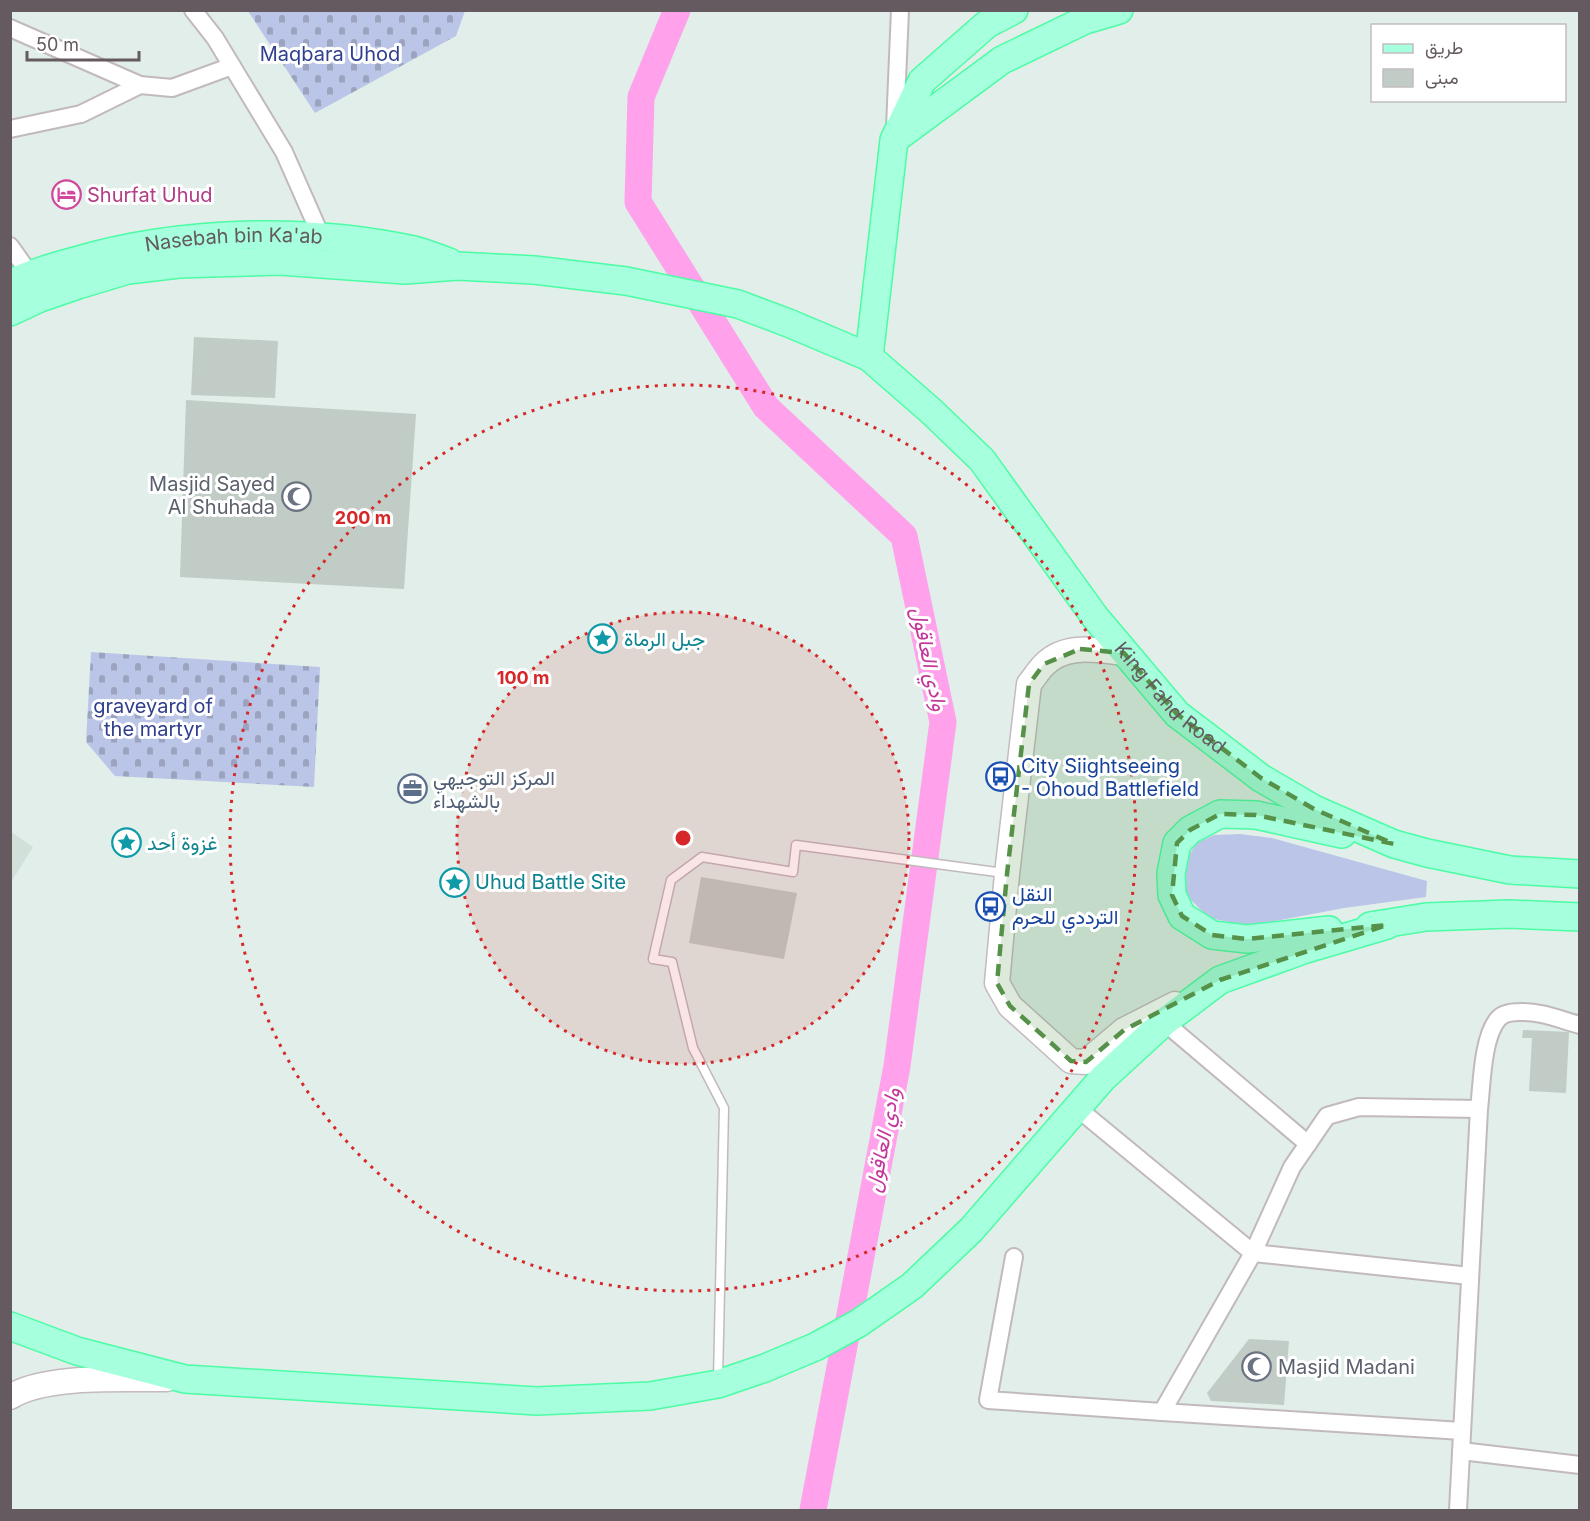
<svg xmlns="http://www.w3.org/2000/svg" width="1590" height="1521" font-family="Inter,Vazirmatn,sans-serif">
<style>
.education{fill:#d2e0da}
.grass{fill:#bbc5e8}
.cemetery{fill:url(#cemetery-stones)}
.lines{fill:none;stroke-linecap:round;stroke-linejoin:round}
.river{stroke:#ffa1eb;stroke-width:27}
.building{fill:#c0ccc5}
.lane-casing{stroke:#c2b9be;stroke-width:11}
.street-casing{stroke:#c2b9be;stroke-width:20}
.secondary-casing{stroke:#c4bac0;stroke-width:27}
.primary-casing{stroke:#4bfda4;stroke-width:30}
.lane{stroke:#fff;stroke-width:8}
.street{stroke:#fff;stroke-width:16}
.secondary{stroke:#fff;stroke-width:24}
.primary{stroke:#a6ffdd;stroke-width:27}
.marked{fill:#569149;fill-opacity:0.2;stroke:#569149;stroke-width:4.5;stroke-dasharray:12 8;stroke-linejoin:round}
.ring{fill:none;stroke:#d62828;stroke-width:3;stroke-dasharray:3 6}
.labels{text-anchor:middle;stroke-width:6;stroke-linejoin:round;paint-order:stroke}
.park-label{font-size:20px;fill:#2f3f8e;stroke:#fff}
.hotel-label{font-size:20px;fill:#b23c85;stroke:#fff;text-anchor:start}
.street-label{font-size:20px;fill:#645a60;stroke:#fff}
.worship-label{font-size:20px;fill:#5b616d;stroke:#fff;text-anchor:end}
.culture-label{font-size:20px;fill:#0d838f;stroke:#fff;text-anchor:start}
.transit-label{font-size:20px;fill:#164399;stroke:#fff;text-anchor:start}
.service-label{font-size:20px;fill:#4e5e75;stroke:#fff;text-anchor:start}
.water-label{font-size:21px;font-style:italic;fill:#c4379a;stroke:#fff}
.centre{fill:#d62828;stroke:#fff;stroke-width:3}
.ring-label{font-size:18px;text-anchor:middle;font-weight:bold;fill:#d62828;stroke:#fff;stroke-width:6;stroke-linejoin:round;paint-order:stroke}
</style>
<defs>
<pattern id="cemetery-stones" width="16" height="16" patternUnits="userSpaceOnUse" patternTransform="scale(1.5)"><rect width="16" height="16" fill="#bbc5e8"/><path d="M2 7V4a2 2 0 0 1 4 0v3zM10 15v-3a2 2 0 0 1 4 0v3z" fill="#9ca3bf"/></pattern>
</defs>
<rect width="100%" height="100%" fill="#e1eee9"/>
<polygon class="education" points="11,832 33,847 11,882"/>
<polygon class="grass" points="1240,834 1272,838 1427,881 1426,897 1344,908 1249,926 1209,918 1185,894 1183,866 1196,843 1214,835"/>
<g class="cemetery">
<polygon points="248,11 465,11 456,36 315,113"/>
<polygon points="91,652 320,667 314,787 115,776 86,742"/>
</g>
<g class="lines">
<polyline class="river" points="677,10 641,97 638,202 766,407 904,536 943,722 897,1066 813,1510"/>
</g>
<g class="building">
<polygon points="194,337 278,341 275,398 191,395"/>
<polygon points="186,400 416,414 404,589 180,577"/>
<polygon points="701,877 797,893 784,959 689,943"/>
<polygon points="1523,1030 1569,1032 1566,1093 1529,1091 1532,1038 1522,1038"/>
<polygon points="1249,1339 1289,1341 1284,1405 1211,1401 1207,1393"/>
</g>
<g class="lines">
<defs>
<polyline id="lane" points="718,1380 724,1108 693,1048 672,962 653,959 671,880 702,857 793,872 796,845 1004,873"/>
<g id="street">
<polyline points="193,10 215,38 284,152 321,236"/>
<polyline points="10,28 140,85 172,88 232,66"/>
<polyline points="895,127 900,10"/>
<polyline points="10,129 81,114 140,85"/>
<polyline points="10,246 30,274"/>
<polyline points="1164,1022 1308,1144"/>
<polyline points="1076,1107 1253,1253 1470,1276"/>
<polyline points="1014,1257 988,1400 1162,1412 1253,1253 1292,1167 1327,1116 1359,1107 1479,1109"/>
<polyline points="1162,1412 1462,1431"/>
<polyline points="1461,1451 1580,1465"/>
<path d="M1458 1510 1479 1109C1482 1085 1482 1038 1498 1019 1503 1013 1513 1012 1520 1012 1540 1011 1561 1020 1580 1025"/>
</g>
<g id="secondary">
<path d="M1124 653C1097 650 1065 643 1044 665 1038 671 1034 678 1029 684L1007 874 997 983 1010 1006 1071 1061 1086 1062 1124 1030 1175 1004"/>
<path d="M10 1397C46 1374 125 1380 167 1379"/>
</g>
<g id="primary">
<polyline points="895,139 1002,60 1085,20 1119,10"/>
<path id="s1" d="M10 284C31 273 53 267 75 261 180 230 308 227 414 250 426 253 438 258 449 262"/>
<path id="s2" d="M10 312 40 298 78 285 128 270 179 264 280 261 405 270 458 266 534 270 626 281 738 304 791 324 869 357 931 411 982 460 1095 617 1177 714 1261 778 1314 809 1394 844 1427 853 1510 870 1580 874"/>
<polyline points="869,357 894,140 922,81 987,24 1014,10"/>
<polyline points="1370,926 1426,917 1509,914 1580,917"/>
<polyline points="1329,930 1247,939 1212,935 1182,916 1172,895 1171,873 1177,843 1190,830 1220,814 1256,815 1342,834"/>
<polyline points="10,1326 77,1351 185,1379 537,1401 650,1396 718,1384 765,1368 815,1347 859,1323 912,1286 971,1230 1103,1078 1164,1022 1220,980 1306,949 1387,925"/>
</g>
</defs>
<use href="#lane" class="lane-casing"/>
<use href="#street" class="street-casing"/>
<use href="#secondary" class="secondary-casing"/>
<use href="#primary" class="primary-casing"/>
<use href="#lane" class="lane"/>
<use href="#street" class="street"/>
<use href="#secondary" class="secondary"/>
<use href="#primary" class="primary"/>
</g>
<path class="marked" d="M1080 649 1124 653 1177 714 1261 778 1314 809 1394 844 1256 815 1220 814 1190 830 1177 843 1172 895 1182 916 1212 935 1247 939 1387 925 1220 980 1124 1030 1086 1062 1071 1061 1010 1006 997 983 1007 874 1029 684 1044 664Z"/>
<circle cx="683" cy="838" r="226" fill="#d62828" fill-opacity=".12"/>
<g class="ring">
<circle cx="683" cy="838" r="226"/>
<circle cx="683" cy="838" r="453"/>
</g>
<defs>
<symbol id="hotel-ring" viewBox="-11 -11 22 22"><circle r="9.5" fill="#fff" stroke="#d1479c" stroke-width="1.5"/><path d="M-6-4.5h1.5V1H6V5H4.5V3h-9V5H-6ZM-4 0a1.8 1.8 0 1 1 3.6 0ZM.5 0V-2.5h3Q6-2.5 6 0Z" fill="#d1479c"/></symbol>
<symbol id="mosque-ring" viewBox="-11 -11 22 22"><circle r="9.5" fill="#fff" stroke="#6b7280" stroke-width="1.5"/><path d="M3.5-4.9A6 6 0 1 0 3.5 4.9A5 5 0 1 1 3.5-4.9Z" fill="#6b7280"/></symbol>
<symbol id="sight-ring" viewBox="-11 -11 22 22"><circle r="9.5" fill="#fff" stroke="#0f9aa8" stroke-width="1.5"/><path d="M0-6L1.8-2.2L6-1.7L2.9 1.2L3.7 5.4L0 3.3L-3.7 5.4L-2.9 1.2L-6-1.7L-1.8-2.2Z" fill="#0f9aa8"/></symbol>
<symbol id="bus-ring" viewBox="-11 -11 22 22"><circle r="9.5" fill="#fff" stroke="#1a4fb4" stroke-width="1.5"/><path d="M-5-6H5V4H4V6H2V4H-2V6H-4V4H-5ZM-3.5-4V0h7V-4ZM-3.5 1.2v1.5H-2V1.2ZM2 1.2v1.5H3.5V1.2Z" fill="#1a4fb4"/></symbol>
<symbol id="office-ring" viewBox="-11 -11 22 22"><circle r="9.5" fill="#fff" stroke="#5c6f8a" stroke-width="1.5"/><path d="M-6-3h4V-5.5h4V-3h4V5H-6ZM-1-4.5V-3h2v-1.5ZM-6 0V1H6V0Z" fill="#5c6f8a"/></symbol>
</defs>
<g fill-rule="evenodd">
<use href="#hotel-ring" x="50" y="178" width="33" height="33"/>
<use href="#mosque-ring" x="280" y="480" width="33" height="33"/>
<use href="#sight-ring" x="586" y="622" width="33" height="33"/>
<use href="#bus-ring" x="984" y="760" width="33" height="33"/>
<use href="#office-ring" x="396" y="772" width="33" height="33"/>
<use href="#sight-ring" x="110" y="826" width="33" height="33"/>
<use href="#sight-ring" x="438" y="866" width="33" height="33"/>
<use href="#bus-ring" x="974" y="890" width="33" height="33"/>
<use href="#mosque-ring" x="1240" y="1350" width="33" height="33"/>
</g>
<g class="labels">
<g class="park-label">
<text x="330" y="61">Maqbara Uhod</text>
<text x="153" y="713">graveyard of<tspan x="153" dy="23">the martyr</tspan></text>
</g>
<g class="hotel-label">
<text x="87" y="202">Shurfat Uhud</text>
</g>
<g class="street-label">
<text dy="7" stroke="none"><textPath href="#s1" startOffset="230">Nasebah bin Ka'ab</textPath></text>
<text dy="7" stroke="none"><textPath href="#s2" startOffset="1338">King Fahd Road</textPath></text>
</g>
<g class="worship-label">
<text x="275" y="491">Masjid Sayed<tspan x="275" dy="23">Al Shuhada</tspan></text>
<text x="1278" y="1374" text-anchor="start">Masjid Madani</text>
</g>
<g class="culture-label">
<text x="624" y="646">جبل الرماة</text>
<text x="147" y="850">غزوة أحد</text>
<text x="475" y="889">Uhud Battle Site</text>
</g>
<g class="transit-label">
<text x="1021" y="773">City Siightseeing<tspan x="1021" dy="23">- Ohoud Battlefield</tspan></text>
<text x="1012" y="901">النقل<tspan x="1012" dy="23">الترددي للحرم</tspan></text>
</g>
<g class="service-label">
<text x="433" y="785">المركز التوجيهي<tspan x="433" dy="23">بالشهداء</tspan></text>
</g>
<g class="water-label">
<text transform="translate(929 659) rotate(78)" y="7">وادي العاقول</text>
<text transform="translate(883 1140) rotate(-79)" y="7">وادي العاقول</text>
</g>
</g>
<circle cx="683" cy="838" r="9" class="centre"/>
<g class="ring-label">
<text x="363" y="524">200 m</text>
<text x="523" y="684">100 m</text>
</g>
<rect width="1590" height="1521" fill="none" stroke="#645a60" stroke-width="24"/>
<rect x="1371" y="24" width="195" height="78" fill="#ffffff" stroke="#c1bdbf" stroke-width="1.5"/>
<rect x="1383" y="44" width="30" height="9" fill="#a6ffdd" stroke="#c1bdbf" stroke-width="1.5"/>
<text x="1425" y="54" font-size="18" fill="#645a60">طريق</text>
<rect x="1383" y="69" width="30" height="18" fill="#c0ccc5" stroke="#c1bdbf" stroke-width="1.5"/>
<text x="1425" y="84" font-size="18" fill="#645a60">مبنى</text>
<path d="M27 51v9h112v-9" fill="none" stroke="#645a60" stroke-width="3"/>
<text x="36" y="51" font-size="18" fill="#645a60" stroke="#ffffff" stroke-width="4.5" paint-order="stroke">50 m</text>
</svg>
